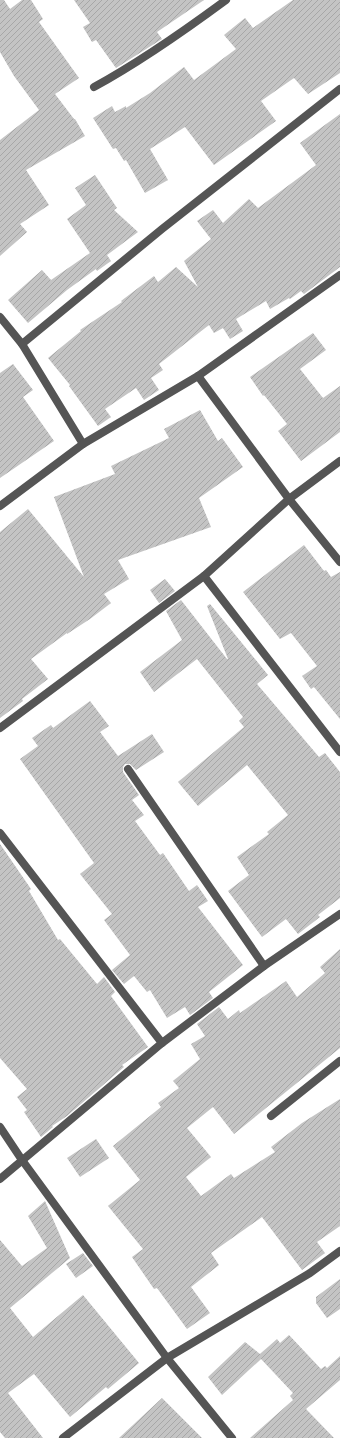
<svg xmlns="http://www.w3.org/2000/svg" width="340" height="1438" font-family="Poppins,sans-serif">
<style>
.building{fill:url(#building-hatch)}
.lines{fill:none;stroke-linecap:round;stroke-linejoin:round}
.street{stroke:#555;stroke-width:8}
</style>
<defs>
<pattern id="building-hatch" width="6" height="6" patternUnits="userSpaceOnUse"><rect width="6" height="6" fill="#c4c4c4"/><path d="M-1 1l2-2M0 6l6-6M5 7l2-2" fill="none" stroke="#a7a7a7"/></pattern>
</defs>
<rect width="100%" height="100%" fill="#fff"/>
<g class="building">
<polygon points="0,0 4,0 10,9 22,0 31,0 43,19 39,22 79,78 55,94 74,119 75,119 85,136 26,170 49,205 20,224 27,232 0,256 0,140 39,110 14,76 0,52"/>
<polygon points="74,0 204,0 157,32 162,39 116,68 96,40 92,42 83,27 90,23"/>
<polygon points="293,0 340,0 340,73 308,94 294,78 261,101 276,121 214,165 185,127 150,149 168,180 145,193 126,160 124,161 116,148 113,149 93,118 112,106 115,112 126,106 126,108 150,93 184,67 194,80 236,49 224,35 245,18 253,28"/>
<polygon points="340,114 340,267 304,294 301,291 290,299 289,298 270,309 266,301 236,319 243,331 230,339 223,328 214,333 209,325 159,364 163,370 151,378 159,390 144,400 136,388 105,409 111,417 98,426 69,386 70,385 48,358 81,331 80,330 122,302 121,301 154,276 158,282 176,267 198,287 184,261 211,239 197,221 213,210 223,223 249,199 258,208 316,165 300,143"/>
<polygon points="95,175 117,208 114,210 138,232 107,255 111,261 97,271 96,269 67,290 28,323 8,300 42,270 51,280 90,253 67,219 86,205 75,188"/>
<polygon points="313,333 326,350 300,369 323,398 340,386 340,432 301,461 278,431 287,424 264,395 263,396 250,377"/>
<polygon points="13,364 33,390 23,397 54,441 0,478 0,373"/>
<polygon points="200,410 218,441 222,438 243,467 199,498 211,527 118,560 129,579 104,594 111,603 90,619 67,634 67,633 31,659 48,679 22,699 23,701 0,718 0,532 28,509 84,577 54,497 115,474 111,466 169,438 164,429"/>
<polygon points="304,545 324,571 326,570 331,577 340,572 340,719 314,687 311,689 302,676 317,666 291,633 280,639 243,592"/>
<polygon points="165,579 175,591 159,603 150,590"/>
<polygon points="181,600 227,659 228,659 207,606 210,604 268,675 257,684 319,757 325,753 340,772 340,898 318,915 320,917 298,934 286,919 262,937 228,891 249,875 237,857 269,834 267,832 288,815 247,765 198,806 178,782 244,727 239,721 243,717 197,659 154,692 140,672 182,640 166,611"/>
<polygon points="90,701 109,726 100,732 118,756 152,734 164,752 136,770 130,764 125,764 123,767 123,772 139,795 132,800 144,815 135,821 160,855 163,853 189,891 197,885 208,901 198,907 243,965 209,992 213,998 190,1015 185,1007 167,1018 150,990 147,992 134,976 124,984 112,970 130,955 104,920 112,914 80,874 94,863 20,759 38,746 32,738 51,725 53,728"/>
<polygon points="0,844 31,889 29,891 58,940 60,939 97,984 104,977 115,992 111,996 148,1047 122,1065 124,1067 67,1116 52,1126 53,1127 41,1137 24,1112 27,1110 17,1097 27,1089 0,1058"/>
<polygon points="340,949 340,1048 234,1134 213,1107 187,1128 211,1157 186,1177 201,1196 231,1174 234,1178 275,1152 271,1147 302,1123 340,1099 340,1226 317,1242 325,1253 302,1270 262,1217 211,1253 219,1265 191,1287 210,1313 187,1329 157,1288 154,1289 132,1257 143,1249 108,1206 140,1180 113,1146 161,1107 158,1103 179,1088 173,1081 200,1059 191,1044 205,1036 197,1024 219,1007 228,1019 239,1010 240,1013 286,981 297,997 325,973 320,967"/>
<polygon points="96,1139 109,1158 80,1177 67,1158"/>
<polygon points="45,1201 70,1258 10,1308 33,1337 83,1295 139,1363 108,1389 106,1387 70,1417 34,1374 8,1393 43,1438 5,1438 0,1432 0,1240 22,1266 47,1248 28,1216"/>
<polygon points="83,1253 93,1266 76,1278 66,1264"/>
<polygon points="340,1279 340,1309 327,1318 316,1303 316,1297"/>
<polygon points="289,1335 321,1369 325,1366 327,1368 340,1356 340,1380 306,1409 334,1438 250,1438 293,1400 290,1396 293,1393 261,1359 222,1395 208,1377 245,1342 260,1354 277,1339 280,1343"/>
<polygon points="162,1398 202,1438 119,1438"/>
</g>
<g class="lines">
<g class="street">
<path d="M94 87C140 62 184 31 226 0"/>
<polyline points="0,317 22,344 83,444"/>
<polyline points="22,344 162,229 340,89"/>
<polyline points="198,376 289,499 340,562"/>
<polyline points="0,506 83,444 198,376 340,275"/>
<polyline points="204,576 340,752"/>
<polyline points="0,728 204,576 289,499 340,461"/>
<polyline points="128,769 264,966"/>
<polyline points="0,833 162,1043"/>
<polyline points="271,1116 340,1061"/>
<polyline points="0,1127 22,1160 167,1358 232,1438"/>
<polyline points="0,1179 162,1043 264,966 340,914"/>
<polyline points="63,1438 167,1358 310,1273 340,1251"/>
</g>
</g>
</svg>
